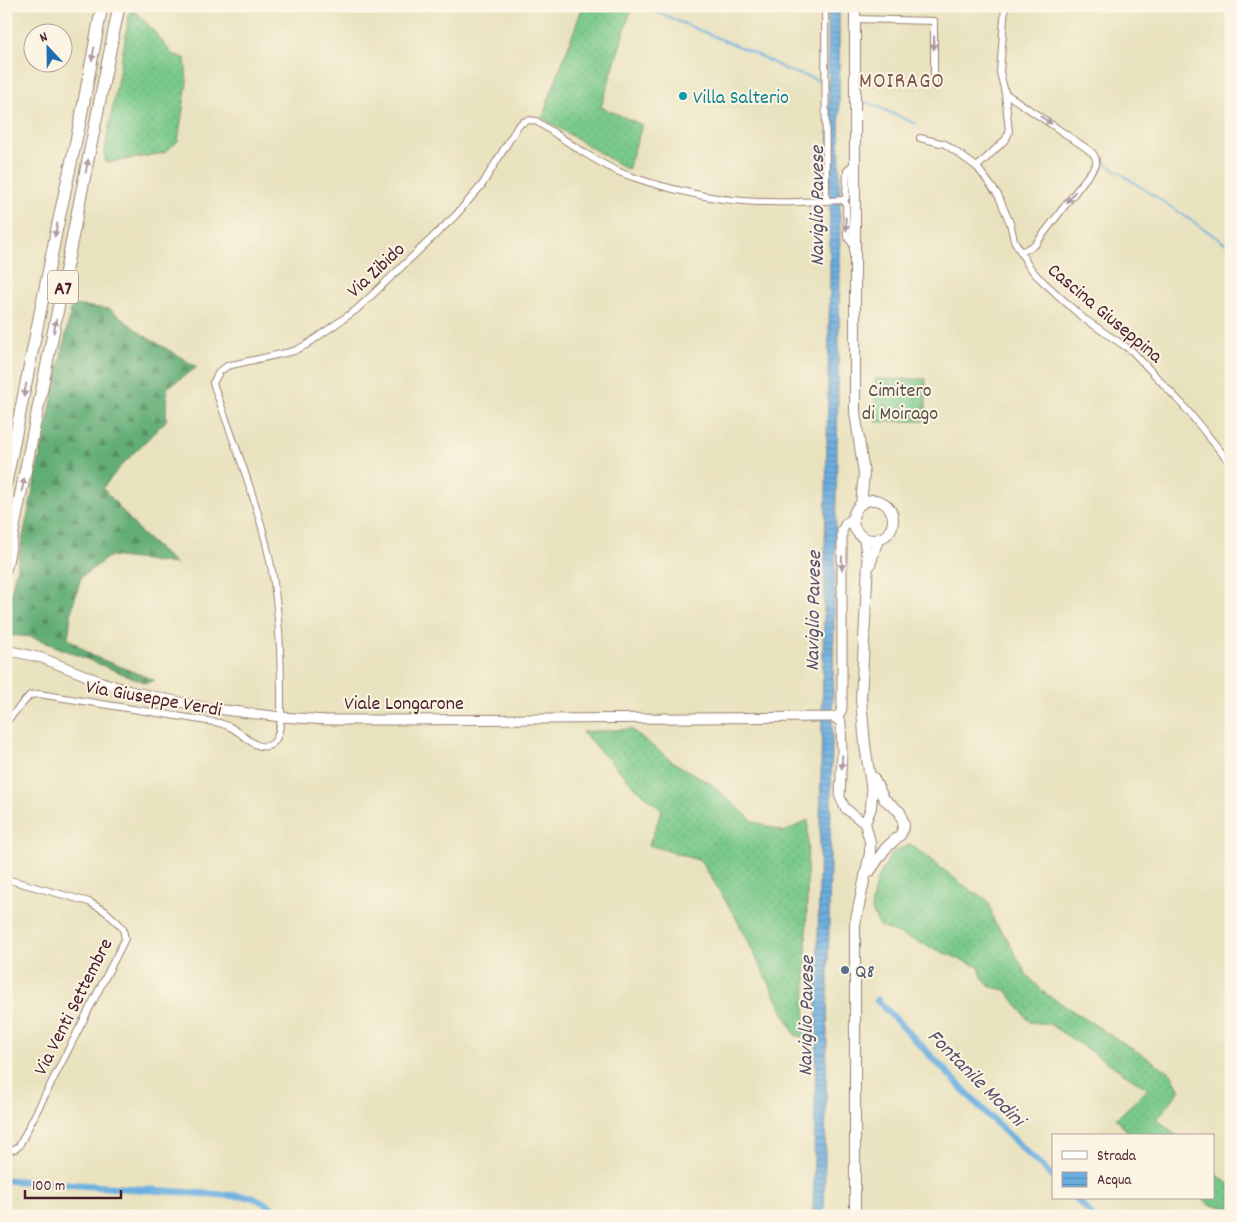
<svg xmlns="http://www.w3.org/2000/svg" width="1237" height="1222" font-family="Dekko,sans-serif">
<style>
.grass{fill:url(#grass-dots);stroke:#62745a}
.forest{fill:url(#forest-firs);stroke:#566650}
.cemetery{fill:url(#cemetery-stones);stroke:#62745a}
.water{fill:url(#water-rules);stroke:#5a6786}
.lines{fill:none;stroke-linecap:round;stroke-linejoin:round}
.stream{stroke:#6bafe0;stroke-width:2}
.canal{stroke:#6bafe0;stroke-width:7}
.street-casing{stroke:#9a8074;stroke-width:8}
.secondary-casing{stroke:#9a8074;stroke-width:11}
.primary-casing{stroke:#9a8074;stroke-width:12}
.highway-casing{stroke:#9a8074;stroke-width:13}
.street{stroke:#fff;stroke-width:6}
.secondary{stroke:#fff;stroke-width:9}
.primary{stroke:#fff;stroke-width:10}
.highway{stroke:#fff;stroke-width:11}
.oneway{fill:#ae9aa0}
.culture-dot{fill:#0f9aa8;stroke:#fcf5e5;stroke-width:2}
.service-dot{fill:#5c6f8a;stroke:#fcf5e5;stroke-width:2}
.labels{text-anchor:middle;stroke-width:4;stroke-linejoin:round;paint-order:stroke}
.shield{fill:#fcf5e5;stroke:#7f5f63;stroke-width:1}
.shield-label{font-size:19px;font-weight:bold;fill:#4a1f2b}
.culture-label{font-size:20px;fill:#0d838f;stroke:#fcf5e5;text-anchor:start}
.street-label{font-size:20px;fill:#4a1f2b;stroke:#fcf5e5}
.park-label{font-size:20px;fill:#585248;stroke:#fcf5e5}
.service-label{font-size:20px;fill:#4e5e75;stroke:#fcf5e5;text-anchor:start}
.water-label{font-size:21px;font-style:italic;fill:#56516a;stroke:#fcf5e5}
.quarter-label{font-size:22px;letter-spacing:1px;fill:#7e574f;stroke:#fcf5e5}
</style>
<defs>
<pattern id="grass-dots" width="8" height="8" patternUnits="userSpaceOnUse" patternTransform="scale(1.25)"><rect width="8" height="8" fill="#79c98a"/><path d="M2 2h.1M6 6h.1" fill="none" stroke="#6aac77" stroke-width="1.8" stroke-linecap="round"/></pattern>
<pattern id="forest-firs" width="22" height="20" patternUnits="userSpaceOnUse" patternTransform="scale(1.25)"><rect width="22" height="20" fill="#62ad76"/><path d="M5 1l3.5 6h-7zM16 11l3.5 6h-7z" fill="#538c61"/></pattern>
<pattern id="cemetery-stones" width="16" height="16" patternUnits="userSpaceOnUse" patternTransform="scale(1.25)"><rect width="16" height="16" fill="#79c98a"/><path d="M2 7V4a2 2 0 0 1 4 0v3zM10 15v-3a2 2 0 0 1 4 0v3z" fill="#6aac77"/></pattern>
<pattern id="water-rules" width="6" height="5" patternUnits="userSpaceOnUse" patternTransform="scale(1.25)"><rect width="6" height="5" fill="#6bafe0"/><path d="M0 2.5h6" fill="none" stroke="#5a8eb6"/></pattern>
</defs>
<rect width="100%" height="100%" fill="#fcf5e5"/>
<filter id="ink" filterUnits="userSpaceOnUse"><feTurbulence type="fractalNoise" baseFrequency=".02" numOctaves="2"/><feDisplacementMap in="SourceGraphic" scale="10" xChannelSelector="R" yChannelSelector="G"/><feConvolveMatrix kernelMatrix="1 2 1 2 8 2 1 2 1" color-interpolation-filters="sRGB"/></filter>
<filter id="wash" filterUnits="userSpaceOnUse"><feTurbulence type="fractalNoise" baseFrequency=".0096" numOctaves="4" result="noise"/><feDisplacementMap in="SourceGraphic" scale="20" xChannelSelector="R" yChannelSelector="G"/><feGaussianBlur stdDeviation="1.12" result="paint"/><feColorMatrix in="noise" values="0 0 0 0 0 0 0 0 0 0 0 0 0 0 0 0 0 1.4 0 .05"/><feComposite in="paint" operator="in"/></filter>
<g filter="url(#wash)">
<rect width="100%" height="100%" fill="#e9e2be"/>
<g class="grass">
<polygon points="583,6 632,7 601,107 642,125 628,170 542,118"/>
<polygon points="131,7 152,29 172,54 185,58 187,82 178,141 164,153 106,163 104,155"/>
<polygon points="631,729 673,762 711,784 753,821 784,832 808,820 805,1038 795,1035 736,918 701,861 649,845 662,810 635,787 582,732"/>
<polygon points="910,844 970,890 986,899 990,905 994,922 1006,937 1027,975 1046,994 1171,1073 1180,1090 1157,1119 1177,1136 1134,1136 1126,1130 1116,1119 1148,1089 1049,1024 1030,1022 1006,990 991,987 982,977 979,967 879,926 871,908 876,882 892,853"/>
<polygon points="1213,1170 1223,1180 1231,1185 1231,1208 1209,1205 1203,1198 1213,1198"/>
</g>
<polygon class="forest" points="72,305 110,309 142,334 197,367 167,388 166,421 120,467 103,488 142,534 176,564 110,556 81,577 72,609 68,638 93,656 154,680 146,683 32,637 6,635 6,617"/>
<polygon class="cemetery" points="875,379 926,379 926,421 875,422"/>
<polygon class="water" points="828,6 839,6 840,273 824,1216 813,1216 830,273"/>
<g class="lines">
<g class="stream">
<polyline points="642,6 756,54 787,70 818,80"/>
<polyline points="867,102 916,124"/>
<polyline points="1105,163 1231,247"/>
</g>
<g class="canal">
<polyline points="877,1000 988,1115 1053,1177"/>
<polyline points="6,1180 253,1197 284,1214"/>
<polyline points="1076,1198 1092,1216"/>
</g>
</g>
</g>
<g filter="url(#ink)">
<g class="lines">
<defs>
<g id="street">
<polyline points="776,6 776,8 825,7"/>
<polyline points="825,6 826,201"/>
<polyline points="855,19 934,21 934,86"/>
<path d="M1005 93 1086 148C1093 153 1097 156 1096 165L1035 245 1021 252"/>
<polyline points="920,138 945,144 977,167 998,195 1010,223 1014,240 1028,265 1037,276 1083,318 1132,351 1182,404 1231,464"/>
<polyline points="977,167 1006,139 1009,132 1005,93 1000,72 1005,6"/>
<polyline points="854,246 847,237 846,204 843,200 846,198 847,171 854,163"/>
<path d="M6 722 30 695 39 694 220 723C223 725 227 725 230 727 242 732 256 752 270 745 283 739 281 708 281 696 281 649 279 602 269 556 256 497 233 440 213 383L219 372 227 366 294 351 306 345 356 310 370 297 455 216 482 185 518 126C524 121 528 119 536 121 564 139 593 161 624 174 654 185 700 197 732 200 768 204 806 202 843 200"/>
<polyline points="6,879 89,902 105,911 119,924 123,929 125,939 19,1146 15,1149 6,1151"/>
</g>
<g id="secondary">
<polyline points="6,650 42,658 102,682 130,691 208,708 281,717 327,720 391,720 834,717 839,715 842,709 842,531 846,523 853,519"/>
<polyline points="834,717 841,722 842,753 840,797 845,808 865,824"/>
</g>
<g id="primary">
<polyline points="855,6 855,412 864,474 861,504"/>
<circle cx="873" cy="520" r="20"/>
<polyline points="870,565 876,545 880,538"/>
<polyline points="870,871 885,849 901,834 904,825 900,812 884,799 873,777"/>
<polyline points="855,1216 855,924 870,853 870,842 865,823 871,808 872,792 865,745 861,699 868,562 864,538"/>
</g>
<g id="highway">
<polyline points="6,483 57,228 80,122 102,6"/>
<polyline points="6,567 119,6"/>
</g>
</defs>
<use href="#street" class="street-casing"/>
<use href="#secondary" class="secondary-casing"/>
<use href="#primary" class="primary-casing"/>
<use href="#highway" class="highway-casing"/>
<use href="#street" class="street"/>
<use href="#secondary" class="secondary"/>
<use href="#primary" class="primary"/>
<use href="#highway" class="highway"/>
</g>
<defs><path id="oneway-solid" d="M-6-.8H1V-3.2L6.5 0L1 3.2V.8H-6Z" transform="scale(1.25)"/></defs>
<g class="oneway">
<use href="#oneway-solid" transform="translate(934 43) rotate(91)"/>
<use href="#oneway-solid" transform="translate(93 54) rotate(101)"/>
<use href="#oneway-solid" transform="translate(1046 120) rotate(33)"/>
<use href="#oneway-solid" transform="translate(87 166) rotate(-79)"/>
<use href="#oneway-solid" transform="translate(1071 197) rotate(127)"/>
<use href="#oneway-solid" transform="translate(846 224) rotate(87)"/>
<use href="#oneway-solid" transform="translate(56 230) rotate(102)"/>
<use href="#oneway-solid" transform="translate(55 326) rotate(-79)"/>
<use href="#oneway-solid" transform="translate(25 390) rotate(101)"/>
<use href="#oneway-solid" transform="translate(23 485) rotate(-78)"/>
<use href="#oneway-solid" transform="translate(842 563) rotate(90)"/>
<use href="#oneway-solid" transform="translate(842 762) rotate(92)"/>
</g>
</g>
<circle class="culture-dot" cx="683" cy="96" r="5"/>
<circle class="service-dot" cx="845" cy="970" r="5"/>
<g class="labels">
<rect class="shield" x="48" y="270.5" width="30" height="33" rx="4"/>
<g class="shield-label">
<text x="63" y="294">A7</text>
</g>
<g class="culture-label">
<text x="693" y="103">Villa Salterio</text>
</g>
<g class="street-label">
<text transform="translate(375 269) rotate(-43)" y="7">Via Zibido</text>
<text transform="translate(1106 312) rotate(40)" y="7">Cascina Giuseppina</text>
<text transform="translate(154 697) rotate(10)" y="7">Via Giuseppe Verdi</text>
<text x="404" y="709">Viale Longarone</text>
<text transform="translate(72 1006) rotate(-63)" y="7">Via Venti Settembre</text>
</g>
<g class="park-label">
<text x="900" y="396">Cimitero<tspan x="900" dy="23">di Moirago</tspan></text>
</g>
<g class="service-label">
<text x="855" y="977">Q8</text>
</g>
<g class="water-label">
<text transform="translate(816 206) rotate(-90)" y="7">Naviglio Pavese</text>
<text transform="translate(812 611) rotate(-89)" y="7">Naviglio Pavese</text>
<text transform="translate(805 1016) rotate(-89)" y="7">Naviglio Pavese</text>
<text transform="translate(977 1077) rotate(45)" y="7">Fontanile Modini</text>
</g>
<g class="quarter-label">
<text x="902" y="87">MOIRAGO</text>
</g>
</g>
<rect width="1237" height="1222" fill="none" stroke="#fcf5e5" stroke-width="25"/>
<rect x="1052" y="1134" width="162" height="65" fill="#fcf5e5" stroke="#b59f9b"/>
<rect x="1062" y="1151" width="25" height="8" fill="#ffffff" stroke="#b59f9b"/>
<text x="1097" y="1160" font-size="15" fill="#4a1f2b">Strada</text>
<rect x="1062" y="1172" width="25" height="15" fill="url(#water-rules)" stroke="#b59f9b"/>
<text x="1097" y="1184" font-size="15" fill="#4a1f2b">Acqua</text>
<g transform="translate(48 48) rotate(338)"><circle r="24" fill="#fcf5e5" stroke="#b59f9b"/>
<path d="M0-4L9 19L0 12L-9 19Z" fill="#1f6fb2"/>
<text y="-8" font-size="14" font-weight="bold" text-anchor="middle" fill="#4a1f2b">N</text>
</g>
<path d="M25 1190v8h96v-8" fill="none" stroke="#4a1f2b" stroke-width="2.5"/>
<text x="32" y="1190" font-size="15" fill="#4a1f2b" stroke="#fcf5e5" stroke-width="4" paint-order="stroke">100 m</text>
</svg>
